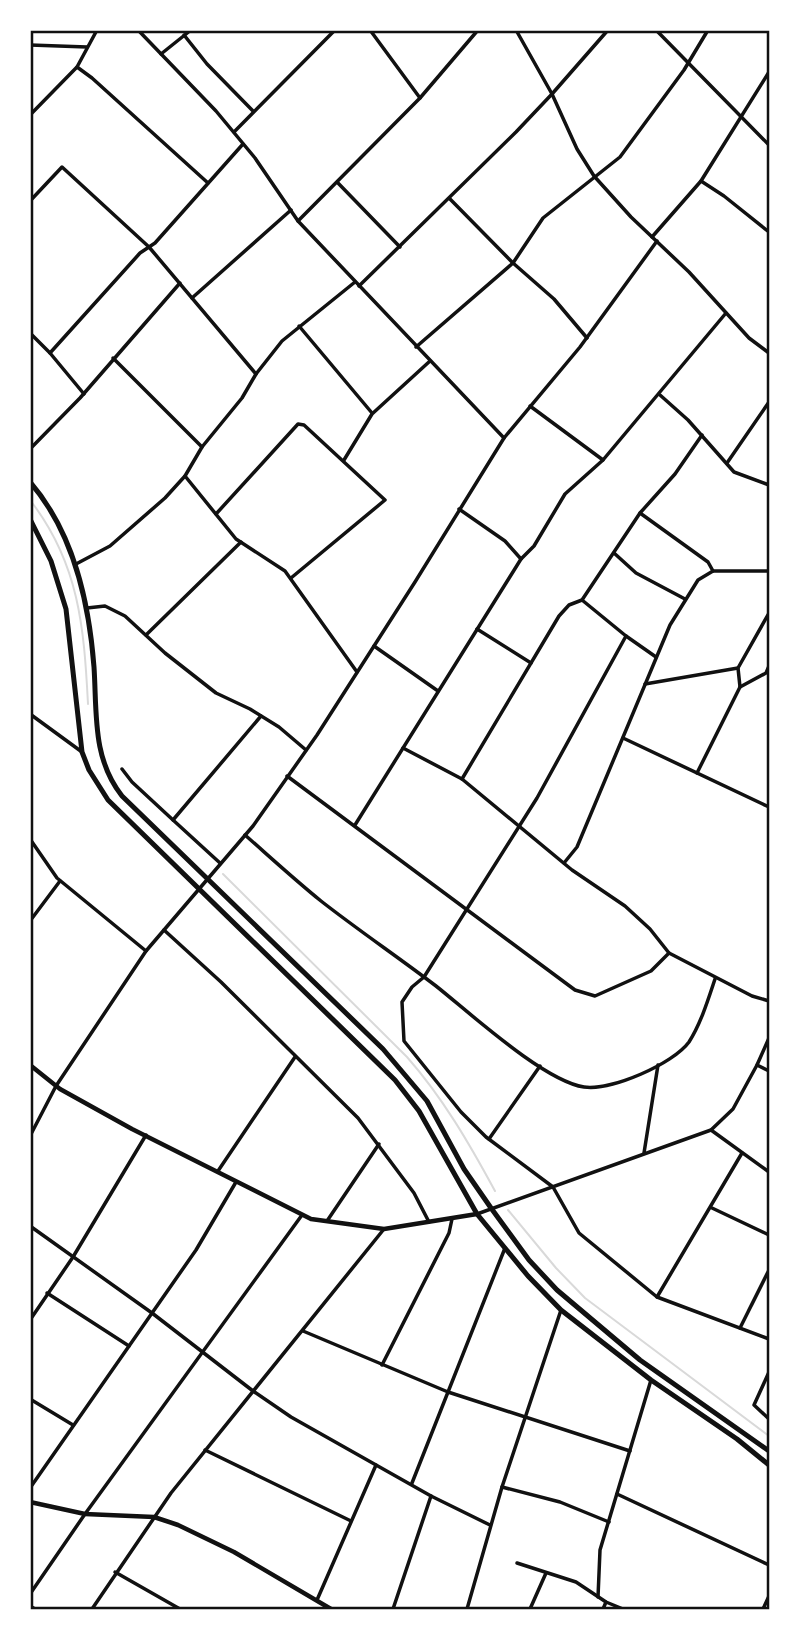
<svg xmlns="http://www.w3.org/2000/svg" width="799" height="1639" font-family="'Noto Sans',sans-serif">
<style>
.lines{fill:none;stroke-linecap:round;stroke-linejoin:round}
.stream{stroke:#d9d9d9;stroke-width:2}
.minor{stroke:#111;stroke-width:3.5}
.tertiary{stroke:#111;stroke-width:4.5}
.primary{stroke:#111;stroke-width:5}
.neatline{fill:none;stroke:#111;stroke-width:2.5}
</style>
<rect width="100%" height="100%" fill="#fff"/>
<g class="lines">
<g class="stream">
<path d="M30 500C79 563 84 627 88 704"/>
<path d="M223 874 407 1057C443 1098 469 1143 495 1191"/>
<polyline points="508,1210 556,1268 585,1298 769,1436"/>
</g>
<g class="minor">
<polyline points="138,30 216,111 255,158 298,221 504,438"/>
<polyline points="370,30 420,98"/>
<polyline points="516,30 552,94 577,149 594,176 631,217 689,272 749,338 769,353"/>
<polyline points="656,30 769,145"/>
<polyline points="184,35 207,64 253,111"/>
<polyline points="30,45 87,47"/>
<polyline points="161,54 191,30"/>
<polyline points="77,67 92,78 208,183"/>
<polyline points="30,115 77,67 97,30"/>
<polyline points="234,132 335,30"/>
<polyline points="701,181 724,196 769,232"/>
<polyline points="338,183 400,247"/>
<polyline points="450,199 513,263 554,299 587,338"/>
<polyline points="30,201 62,167 149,247 256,374"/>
<polyline points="298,221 420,98 478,30"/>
<polyline points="652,237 701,181 769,72"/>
<polyline points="359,286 516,132 552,94 608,30"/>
<polyline points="192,298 291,210"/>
<polyline points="299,326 372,413"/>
<polyline points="30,333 50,353 84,394"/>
<polyline points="416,347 513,263 543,218 620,157 684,70 708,30"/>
<polyline points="50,353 140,253 155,243 243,144"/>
<polyline points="113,358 202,447"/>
<polyline points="660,395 688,420 734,472 769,485"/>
<polyline points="530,406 603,460"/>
<polyline points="30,449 80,398 180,283"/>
<polyline points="344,460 372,414 430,361"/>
<polyline points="727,463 769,402"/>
<polyline points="185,476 236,539 285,571 357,672"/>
<polyline points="459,509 505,541 521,559"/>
<polyline points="640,513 708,562 713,571"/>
<polyline points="216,514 298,424 304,425 385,500 291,578"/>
<polyline points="614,553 636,573 685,599"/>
<polyline points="76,564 110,546 165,498 185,476 202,447 242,398 256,374 282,341 355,282"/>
<polyline points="582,600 626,636 656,657"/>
<polyline points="87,608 105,606 125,616 165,653 216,693 250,709 279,727 306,750"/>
<polyline points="477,629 531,663"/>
<polyline points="146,635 241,542"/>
<polyline points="626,636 537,798 424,977 412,987 402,1002 404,1041 461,1112 486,1137 553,1187 579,1233 657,1297 769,1339"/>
<polyline points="374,646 438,691"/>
<polyline points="645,684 738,668"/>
<polyline points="740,687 766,673 769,666"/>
<polyline points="30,714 82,752"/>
<polyline points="623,738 769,807"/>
<polyline points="403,748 462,779 572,870 625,906 650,929 669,953 752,996 769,1001"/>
<polyline points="122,769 132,782 173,820 261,716"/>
<polyline points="697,773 740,687 738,668 769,613"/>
<polyline points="287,776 575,990 595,996 651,971 669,953"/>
<polyline points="462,779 559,616 569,605 582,600 640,513 675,474 702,435"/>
<polyline points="173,820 220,863"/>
<polyline points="355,825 521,559 534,546 565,494 603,460 726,313"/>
<path d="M245 835C270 857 295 880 321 901 358 930 398 957 436 986 470 1013 544 1081 584 1087 611 1091 673 1064 689 1042 701 1023 708 1000 715 979"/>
<polyline points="30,839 57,878 146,951"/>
<polyline points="564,863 577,847 670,625 698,580 713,571 769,571"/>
<polyline points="30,921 60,881"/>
<polyline points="164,930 221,982 358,1118 414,1193 429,1222"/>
<polyline points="757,1065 769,1071"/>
<polyline points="711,1130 769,1172"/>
<polyline points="30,1136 56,1086 146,951 253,826 317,735 415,582 504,438 580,347 657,241"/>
<polyline points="489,1139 540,1066"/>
<polyline points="644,1153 658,1065"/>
<polyline points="218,1171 295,1057"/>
<polyline points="712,1208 769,1235"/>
<polyline points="477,1214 711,1130 733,1109 757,1065 769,1038"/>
<polyline points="327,1221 379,1144"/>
<polyline points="30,1226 152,1313 253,1391 291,1417 431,1496 490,1525"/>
<polyline points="47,1293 129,1346"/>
<polyline points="657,1297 742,1153"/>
<polyline points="30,1320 73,1257 146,1135"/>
<polyline points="740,1328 769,1270"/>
<polyline points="303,1331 448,1392 630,1451"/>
<polyline points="382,1365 449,1233 452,1219"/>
<polyline points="769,1372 754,1405 769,1419"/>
<polyline points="30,1399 73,1425"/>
<polyline points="205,1450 351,1521"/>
<polyline points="412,1483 505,1248"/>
<polyline points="502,1487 560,1502 609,1522"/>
<polyline points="30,1488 196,1250 236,1182"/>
<polyline points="617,1494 769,1565"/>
<polyline points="517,1563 576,1582 606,1602 623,1609"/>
<polyline points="115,1572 180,1609"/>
<polyline points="30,1594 85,1514 302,1215"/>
<polyline points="598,1597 600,1550 651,1380"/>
<polyline points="317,1600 376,1465"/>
<polyline points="30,1606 35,1609"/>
<polyline points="92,1609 171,1493 384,1229"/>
<polyline points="393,1609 431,1496"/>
<polyline points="467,1609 502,1487 561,1310"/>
<polyline points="530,1609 546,1573"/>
<polyline points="603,1609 606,1602"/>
<polyline points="763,1609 769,1596"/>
</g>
<g class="tertiary">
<polyline points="30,1065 60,1089 132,1129 311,1219 384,1229 477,1214"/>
<polyline points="30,1502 85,1514 154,1517 178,1525 234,1552 331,1609"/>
</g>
<g class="primary">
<path d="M30 482C74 533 89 602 94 667 97 713 92 758 122 796L383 1049 427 1101 464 1169 491 1208 529 1260 557 1290 640 1360 769 1451"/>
<polyline points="30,519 51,561 66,609 82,752 89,770 108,800 395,1080 419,1111 477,1214 528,1276 561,1310 651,1380 737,1439 769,1465"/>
</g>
</g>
<rect width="799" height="1639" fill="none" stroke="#ffffff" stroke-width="63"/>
<rect x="32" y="32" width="736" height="1576" class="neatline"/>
</svg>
